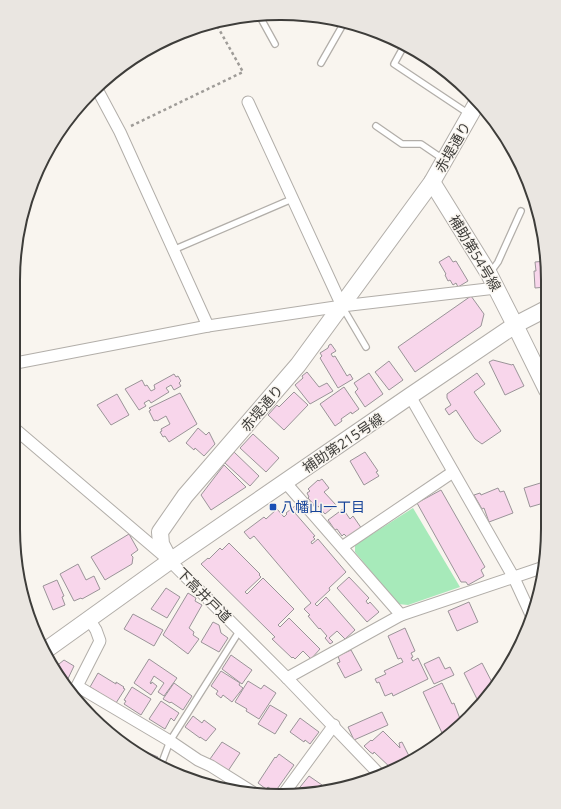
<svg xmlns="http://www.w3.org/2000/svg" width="561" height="809" font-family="'Open Sans','Noto Sans JP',sans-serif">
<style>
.green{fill:#a7eaba}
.building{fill:#f8d6eb;stroke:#9a9498}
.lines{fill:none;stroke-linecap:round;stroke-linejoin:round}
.lane-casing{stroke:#b2aea9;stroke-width:8}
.street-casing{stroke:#b2aea9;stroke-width:13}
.secondary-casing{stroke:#b2aea9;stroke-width:18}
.path{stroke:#9f9c98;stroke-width:2.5;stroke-dasharray:3 3;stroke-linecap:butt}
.lane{stroke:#fff;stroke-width:5.5}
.street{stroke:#fff;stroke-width:11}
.secondary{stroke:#fff;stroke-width:16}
.transit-dot{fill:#1a4fb4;stroke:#f9f5ef;stroke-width:1.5}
.labels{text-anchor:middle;stroke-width:3;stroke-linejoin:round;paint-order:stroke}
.street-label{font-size:14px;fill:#3e3d3a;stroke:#f9f5ef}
.transit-label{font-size:14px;fill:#164399;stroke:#f9f5ef;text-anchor:start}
.rim{fill:none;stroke:#3e3d3a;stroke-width:2}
</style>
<rect width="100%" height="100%" fill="#f9f5ef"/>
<polygon class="green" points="413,508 460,587 408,605 398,604 355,552 355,545"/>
<g class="building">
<polygon points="449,256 453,262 456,261 468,281 458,287 456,283 453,285 450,280 448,281 445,275 446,274 439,262"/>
<polygon points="546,261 546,287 535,288 534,271 536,271 535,262"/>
<polygon points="471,296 484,314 481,326 415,372 398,347"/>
<polygon points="331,344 336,351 331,354 333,357 335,356 347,376 350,374 353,379 338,388 320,358 322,356 320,353 328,348 329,345"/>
<polygon points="493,360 512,365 513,364 524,386 505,395 489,362"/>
<polygon points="389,361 403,380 389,390 375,372"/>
<polygon points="307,372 319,387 327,383 333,391 310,404 295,385 303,378 302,376"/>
<polygon points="369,373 383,394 365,407 355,392 358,389 354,383"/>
<polygon points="477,373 485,384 474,392 501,431 482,444 475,439 456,410 449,415 445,409 451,405 447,398 447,394"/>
<polygon points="174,374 176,377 178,376 181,381 179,383 181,386 174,390 171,385 166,388 169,392 151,403 149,400 144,403 146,406 139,410 125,389 142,380 145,386 147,385 151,391 155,389 154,385"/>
<polygon points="344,387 359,409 352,414 351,412 341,419 342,421 335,426 320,404"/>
<polygon points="294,392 308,405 284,430 268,415 277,405 279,407"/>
<polygon points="180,393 197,424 169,442 165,436 163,437 160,432 162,431 161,429 170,424 166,416 157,421 156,420 154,421 149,411 151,410 149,408"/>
<polygon points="117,394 129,415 111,425 97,405"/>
<polygon points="198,428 206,435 209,432 215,444 204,456 195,448 194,450 186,443"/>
<polygon points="253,434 279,458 266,472 240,448"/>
<polygon points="234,452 259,476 250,486 225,463"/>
<polygon points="365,452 378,471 376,472 379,476 364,485 350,461"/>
<polygon points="224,465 246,487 211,510 201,495"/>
<polygon points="322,479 329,488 324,492 336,505 325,514 318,506 316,507 308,498 309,497 307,493 310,491 308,489 318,480 319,481"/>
<polygon points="547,481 547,502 530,507 524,488"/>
<polygon points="498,488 500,492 504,491 513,513 489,522 484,508 482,509 474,495 480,493 481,495"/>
<polygon points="441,490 485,567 481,570 484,576 468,585 466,582 461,582 417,503"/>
<polygon points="295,506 298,510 295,513 315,536 313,537 315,539 311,542 312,544 318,539 346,572 329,588 330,590 315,604 317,606 326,597 355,630 345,639 337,631 329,638 333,642 330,644 325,638 327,636 320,628 319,629 308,616 310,615 304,609 311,603 254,536 250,539 244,532 264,517 266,519 277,509 284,517 287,514 286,513"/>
<polygon points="343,509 350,519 353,516 362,529 348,538 344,534 342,536 337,529 335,530 328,520"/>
<polygon points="129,534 138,550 131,555 133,557 132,564 105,580 91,557"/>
<polygon points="229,543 260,574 259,575 261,577 245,592 247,594 263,578 294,609 278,625 280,627 289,618 320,649 311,659 303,651 295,659 293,657 292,658 272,639 275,637 201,564 208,558 209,559 220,548 222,550"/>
<polygon points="78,564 86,580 94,576 100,589 82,599 81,598 74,601 60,574"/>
<polygon points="349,577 369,598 366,601 368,604 370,602 379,612 367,622 337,588"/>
<polygon points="57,580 64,596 62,597 65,605 53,610 43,586"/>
<polygon points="166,588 180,597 167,618 151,609"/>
<polygon points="188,593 196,598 195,601 202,605 189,628 194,632 193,635 199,639 188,654 163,635"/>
<polygon points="469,602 478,622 457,631 448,611"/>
<polygon points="133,614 163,630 154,646 124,629"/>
<polygon points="213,622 219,625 221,633 228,638 219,652 201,642"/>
<polygon points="405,628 415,651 411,653 413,657 411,658 413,661 418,658 428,679 393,696 392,693 385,696 379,682 377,683 375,679 386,674 384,671 403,662 401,658 398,659 388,636"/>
<polygon points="351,650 362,670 345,678 337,663 340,662 338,656"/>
<polygon points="231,655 252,670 242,684 222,669"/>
<polygon points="439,657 445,669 450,667 454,675 434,684 424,664"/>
<polygon points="149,659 177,678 164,696 158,692 164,683 154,676 150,683 151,684 152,682 157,686 151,695 134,683"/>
<polygon points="64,660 74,666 65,685 58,677 54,668"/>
<polygon points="482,663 495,688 480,705 464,673"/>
<polygon points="221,671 240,683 239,685 243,688 232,702 223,695 221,698 216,694 218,691 211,686"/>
<polygon points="98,673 116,684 116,682 124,687 123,688 125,689 116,703 90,687"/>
<polygon points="248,681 261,689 264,685 276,693 259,719 246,711 247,709 235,702"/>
<polygon points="174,683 192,696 183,710 171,702 170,703 163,699"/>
<polygon points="442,683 452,704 454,703 462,724 458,728 443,735 423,692"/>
<polygon points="132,687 151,699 141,715 124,704 126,701 124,700"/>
<polygon points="161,701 179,713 174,721 171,718 165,729 149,719"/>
<polygon points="270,705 287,715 275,734 258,724"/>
<polygon points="382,712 388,725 354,740 348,727"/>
<polygon points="193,716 202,723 204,720 216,729 206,741 200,737 200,738 185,727"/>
<polygon points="300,718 319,732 310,744 305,740 304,742 290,732"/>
<polygon points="383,731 400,748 399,743 402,742 410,758 401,764 400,763 393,770 374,752 373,754 370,752 364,746 371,740 372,741"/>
<polygon points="222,742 240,753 228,771 210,759"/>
<polygon points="133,746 158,757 156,762 133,747"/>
<polygon points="279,754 294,765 275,792 268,787 266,789 258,783 275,757 276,758"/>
<polygon points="309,776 322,785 318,791 296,792"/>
<polygon points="339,784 343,787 332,791 330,791 333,788 335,790"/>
</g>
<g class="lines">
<defs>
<g id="lane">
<polyline points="259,15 275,44"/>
<polyline points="405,44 394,64 469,114"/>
<polyline points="321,63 345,21"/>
<polyline points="376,126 402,144 421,144 443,159"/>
<polyline points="173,250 292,199"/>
<polyline points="490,273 498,262 521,211"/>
<polyline points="343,308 366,347"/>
<polyline points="161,765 170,741 240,630"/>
</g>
<g id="street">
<polyline points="97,89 120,132 208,326"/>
<polyline points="248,102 342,306"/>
<polyline points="16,363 208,326 342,306 496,288"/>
<polyline points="410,396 514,578 532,617"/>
<polyline points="15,429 170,561 287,678 380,775"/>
<polyline points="285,482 401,615"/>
<polyline points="342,547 453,472"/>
<polyline points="287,678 401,615 544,567"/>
<polyline points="77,686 170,741 198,760 211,766 254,793"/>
<polyline points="73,694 100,641 96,630 89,619"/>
<polyline points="285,792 334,725"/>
</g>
<g id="secondary">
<polyline points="432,182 489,274 515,325 547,390"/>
<polyline points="170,561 161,544 160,532 185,496 298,365 432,182 478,101"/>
<polyline points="46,650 170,561 410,396 515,325 546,309"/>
</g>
</defs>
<use href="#lane" class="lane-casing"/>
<use href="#street" class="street-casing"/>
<use href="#secondary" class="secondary-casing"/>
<polyline class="path" points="131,126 243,72 215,22"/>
<use href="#lane" class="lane"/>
<use href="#street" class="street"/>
<use href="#secondary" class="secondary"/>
</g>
<rect class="transit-dot" x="269" y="503" width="8" height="8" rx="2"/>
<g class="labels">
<g class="street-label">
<text transform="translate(453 147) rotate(-60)" y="5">赤堤通り</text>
<text transform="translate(475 253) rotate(59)" y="5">補助第54号線</text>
<text transform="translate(262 408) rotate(-49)" y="5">赤堤通り</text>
<text transform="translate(343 443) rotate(-34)" y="5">補助第215号線</text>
<text transform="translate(204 595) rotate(45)" y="5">下高井戸道</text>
</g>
<g class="transit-label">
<text x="281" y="512">八幡山一丁目</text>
</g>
</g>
<path d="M0 0H561V809H0ZM280 20H281A260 260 0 0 1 541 280V529A260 260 0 0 1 281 789H280A260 260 0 0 1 20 529V280A260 260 0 0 1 280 20Z" fill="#eae6e1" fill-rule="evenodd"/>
<path class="rim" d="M280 20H281A260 260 0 0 1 541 280V529A260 260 0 0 1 281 789H280A260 260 0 0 1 20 529V280A260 260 0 0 1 280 20Z"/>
</svg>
